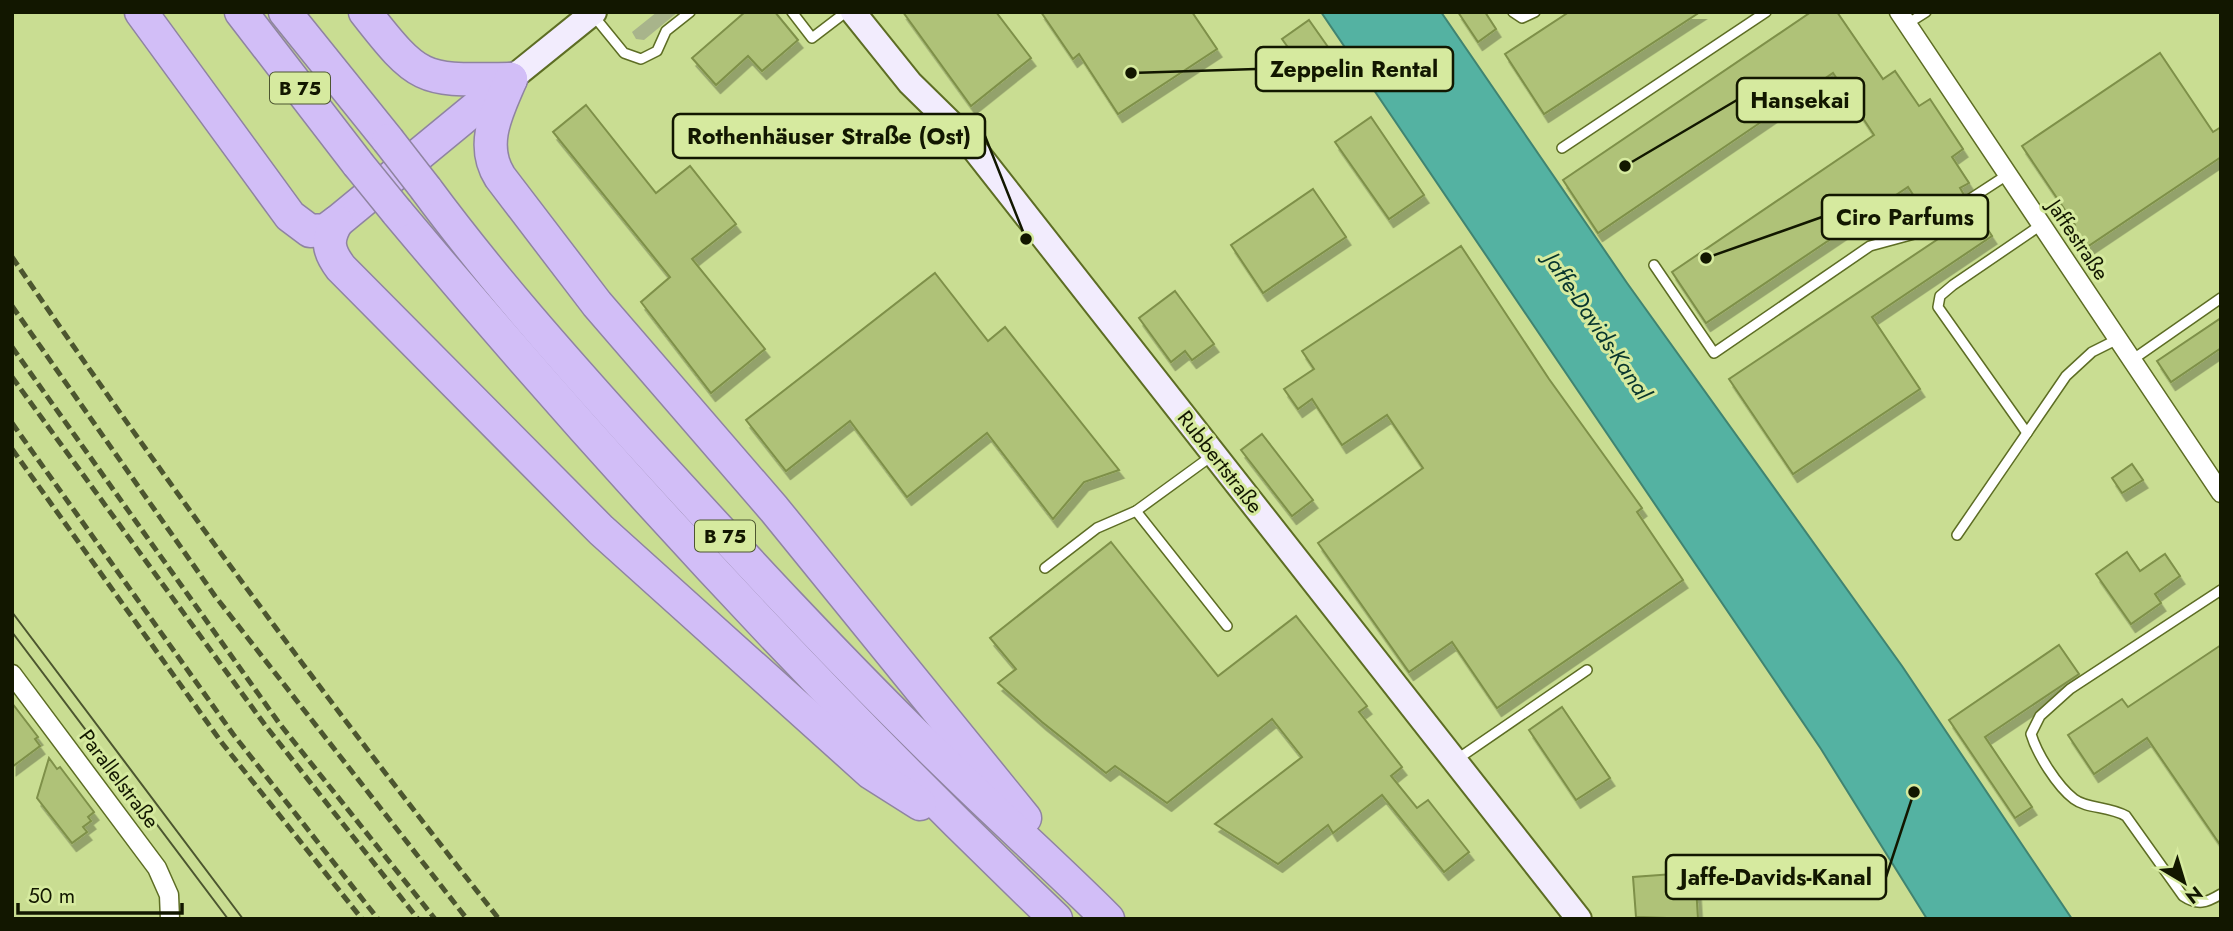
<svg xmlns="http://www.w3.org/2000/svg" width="2233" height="931" font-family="Jost,sans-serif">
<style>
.green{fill:#a8b48b}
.water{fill:#54b2a2;stroke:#408471;stroke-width:2}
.building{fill:#afc278;stroke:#7e9048;stroke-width:2;filter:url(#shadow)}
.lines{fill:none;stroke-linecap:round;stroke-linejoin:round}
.lane-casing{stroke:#5d6d24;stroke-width:12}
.street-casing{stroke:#5d6d24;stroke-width:21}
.secondary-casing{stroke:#5d6d24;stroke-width:28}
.highway-casing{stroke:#8f84a1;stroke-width:35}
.lane{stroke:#fff;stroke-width:9}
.street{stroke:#fff;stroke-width:18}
.secondary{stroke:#f2ecfd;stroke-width:24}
.highway{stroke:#d2bef7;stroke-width:32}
.tram{stroke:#4c562f;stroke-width:2}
.rail{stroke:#4c562f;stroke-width:5;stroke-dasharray:10 5;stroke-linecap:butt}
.highway-bridge-casing{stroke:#8f84a1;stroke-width:35;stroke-linecap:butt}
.highway-bridge{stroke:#d2bef7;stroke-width:32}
.labels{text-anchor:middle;stroke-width:6;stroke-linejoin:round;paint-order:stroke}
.shield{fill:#d6ea9f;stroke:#4d5630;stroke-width:2}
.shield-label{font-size:19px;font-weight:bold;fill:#121700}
.street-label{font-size:21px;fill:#121700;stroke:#d6ea9f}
.water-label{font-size:23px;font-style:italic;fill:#07352e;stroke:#d6ea9f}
.leader{fill:none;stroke:#121700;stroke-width:2.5}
.callout-dot{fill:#121700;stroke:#d6ea9f;stroke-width:2.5}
.callout{fill:#d6ea9f;stroke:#121700;stroke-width:2.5}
.callout-label{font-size:23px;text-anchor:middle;font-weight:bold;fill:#121700}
</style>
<defs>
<filter id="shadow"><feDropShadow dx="4.5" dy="8" stdDeviation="0" flood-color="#0004"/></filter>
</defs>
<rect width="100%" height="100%" fill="#c9dd92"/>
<polygon class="green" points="657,12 678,12 644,40 636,39 632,32"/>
<polygon class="water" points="1321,12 1441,12 1627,283 1902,666 2072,919 1927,919 1821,749"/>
<g class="building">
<polygon points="745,12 775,12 798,40 762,71 748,56 716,85 692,58"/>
<polygon points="903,12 996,12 1031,58 971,106"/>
<polygon points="1041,12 1192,12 1217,49 1118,114 1079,54 1073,59"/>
<polygon points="1458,12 1485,12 1496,29 1478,42"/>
<polygon points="1569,12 1700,12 1544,114 1505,54"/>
<polygon points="1811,12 1837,12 1883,79 1895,71 1919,106 1930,99 1963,149 1952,157 1969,183 1960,188 1964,195 1928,218 1908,187 1706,323 1672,272 1874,135 1833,73 1598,233 1563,180"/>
<polygon points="1309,20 1328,47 1302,67 1282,39"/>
<polygon points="2160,53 2213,132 2221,127 2221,157 2084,249 2070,229 2075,225 2022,146"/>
<polygon points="586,105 656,193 690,166 736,224 692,259 765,349 711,393 641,302 670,277 553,132"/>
<polygon points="1371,117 1424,195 1389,219 1335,142"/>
<polygon points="1313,189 1346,237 1263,293 1231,245"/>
<polygon points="1972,206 1992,236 1872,317 1920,389 1793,474 1729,379 1941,237 1936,230"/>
<polygon points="1461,246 1549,379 1642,508 1637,512 1683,580 1497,708 1452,642 1409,672 1318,543 1423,468 1387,415 1342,445 1312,399 1298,409 1284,389 1314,369 1302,351"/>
<polygon points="935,273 988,341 1005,327 1119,470 1084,482 1053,519 987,433 907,497 850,421 786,471 746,420"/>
<polygon points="1175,291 1214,344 1192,360 1185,351 1171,362 1139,318"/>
<polygon points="2221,318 2221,348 2171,382 2157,361"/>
<polygon points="1262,434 1313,500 1292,516 1241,450"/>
<polygon points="2132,464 2143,480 2122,493 2112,478"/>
<polygon points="1111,542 1218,676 1296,616 1367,706 1359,712 1402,767 1391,776 1417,808 1428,800 1469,852 1444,872 1382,795 1333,833 1328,825 1278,864 1215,824 1302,757 1272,719 1167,803 1115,766 1106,773 1042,722 998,683 1016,669 990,638"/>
<polygon points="2127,552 2140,571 2165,554 2180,576 2155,594 2161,603 2131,624 2096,574"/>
<polygon points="2059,645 2079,674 1985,737 2032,807 2015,818 1949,720"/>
<polygon points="2221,645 2221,846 2147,738 2094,774 2068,735 2122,699 2128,707"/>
<polygon points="12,703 38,737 35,739 40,746 12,767"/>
<polygon points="1562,707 1610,778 1576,800 1529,730"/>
<polygon points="49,758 57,769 60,767 94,812 88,817 91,821 83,827 87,832 72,843 37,798"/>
<polygon points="1673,874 1674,888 1696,886 1698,919 1636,917 1633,877"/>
</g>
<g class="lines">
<defs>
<g id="lane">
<polyline points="792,12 812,38 846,12"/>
<polyline points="1513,12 1522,18 1535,12"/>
<polyline points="593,15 624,53 641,59 657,51 666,31 690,12"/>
<polyline points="1907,24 1926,12"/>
<polyline points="1562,148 1766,12"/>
<polyline points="1654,265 1714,353 1870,246 1918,233 2007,175"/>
<polyline points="2132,360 2221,298"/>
<polyline points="2027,433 1938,307 1940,296 1953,285 2041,225"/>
<polyline points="1136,511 1227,626"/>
<polyline points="1957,535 2066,376 2092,352 2118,339"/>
<polyline points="1045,568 1097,528 1136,511 1213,455"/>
<path d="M2221 590 2070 689 2040 716 2031 734C2037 754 2057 786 2074 799 2087 809 2109 806 2126 816L2183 896C2198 906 2206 903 2221 894"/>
<polyline points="1456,760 1587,670"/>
</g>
<g id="street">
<polyline points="1899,12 2221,493"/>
<polyline points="12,674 157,868 169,895 170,919"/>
</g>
<g id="secondary">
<polyline points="853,12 910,83 964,136 1579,919"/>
<polyline points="511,79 594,12"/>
</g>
<g id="highway">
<polyline points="141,12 290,216 310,231 326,230 337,222 507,82"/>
<polyline points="241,12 358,164"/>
<polyline points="285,12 388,140"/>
<path d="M365 12C421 84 423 80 511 79"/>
<path d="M511 79C498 110 479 144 500 177L597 304 774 509 1025 818"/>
<path d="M426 189C491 277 564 359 637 440 739 552 842 664 951 769 1003 820 1057 868 1108 919"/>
<path d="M397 212C604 459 823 696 1056 919"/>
<path d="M337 222C326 240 328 251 341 268L601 530 871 773 920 804"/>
</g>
</defs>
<use href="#lane" class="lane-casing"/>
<use href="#street" class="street-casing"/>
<use href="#secondary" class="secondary-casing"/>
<use href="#highway" class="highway-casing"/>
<use href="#lane" class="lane"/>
<use href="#street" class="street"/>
<use href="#secondary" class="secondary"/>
<use href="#highway" class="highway"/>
<g class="tram">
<polyline points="12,612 243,919"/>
<polyline points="12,632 228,919"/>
</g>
<g class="rail">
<path d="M12 257C166 483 329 704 499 919"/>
<polyline points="12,306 215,596 467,919"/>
<polyline points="12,347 279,723 435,919"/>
<polyline points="12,377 265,725 418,919"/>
<polyline points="12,423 233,734 378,919"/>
<polyline points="12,449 222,743 362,919"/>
</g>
<defs>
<g id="highway-bridge">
<polyline points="388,140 426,189"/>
<polyline points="358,164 397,212"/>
</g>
</defs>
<use href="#highway-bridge" class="highway-bridge-casing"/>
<use href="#highway-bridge" class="highway-bridge"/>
</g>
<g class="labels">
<g class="shield">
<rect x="270" y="72.5" width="60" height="31" rx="5"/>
<rect x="695" y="520.5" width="60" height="31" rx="5"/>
</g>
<g class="shield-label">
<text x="300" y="95">B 75</text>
<text x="725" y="543">B 75</text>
</g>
<g class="street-label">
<text transform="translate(2078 240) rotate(56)" y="7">Jaffestraße</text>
<text transform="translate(1220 462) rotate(52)" y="7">Rubbertstraße</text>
<text transform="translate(119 779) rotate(53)" y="7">Parallelstraße</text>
</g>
<g class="water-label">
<text transform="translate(1598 326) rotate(56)" y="8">Jaffe-Davids-Kanal</text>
</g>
</g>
<path class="leader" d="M1131 73L1256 69M1625 166L1737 100M1026 239L985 136M1706 258L1822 217M1914 792L1886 877"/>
<g class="callout-dot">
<circle cx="1131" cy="73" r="7"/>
<circle cx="1625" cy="166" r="7"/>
<circle cx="1026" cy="239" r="7"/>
<circle cx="1706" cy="258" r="7"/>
<circle cx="1914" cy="792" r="7"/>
</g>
<g class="callout">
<rect x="1256" y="47" width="197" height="44" rx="7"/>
<rect x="1737" y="78" width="127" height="44" rx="7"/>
<rect x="673" y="114" width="312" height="44" rx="7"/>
<rect x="1822" y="195" width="166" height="44" rx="7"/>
<rect x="1666" y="855" width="220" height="44" rx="7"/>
</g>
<g class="callout-label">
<text x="1354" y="77">Zeppelin Rental</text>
<text x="1800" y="108">Hansekai</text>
<text x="829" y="144">Rothenhäuser Straße (Ost)</text>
<text x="1905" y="225">Ciro Parfums</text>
<text x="1776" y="885">Jaffe-Davids-Kanal</text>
</g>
<rect width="2233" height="931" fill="none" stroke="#121700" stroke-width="28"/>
<g transform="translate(2184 882) rotate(142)" stroke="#d6ea9f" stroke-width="5" paint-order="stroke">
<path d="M0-5L12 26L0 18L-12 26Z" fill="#121700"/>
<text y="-10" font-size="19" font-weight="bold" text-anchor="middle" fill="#121700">N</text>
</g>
<path d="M18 903v10h164v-10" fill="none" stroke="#121700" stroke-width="3.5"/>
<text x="28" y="903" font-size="21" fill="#121700" stroke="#d6ea9f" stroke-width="5" paint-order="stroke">50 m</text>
</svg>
